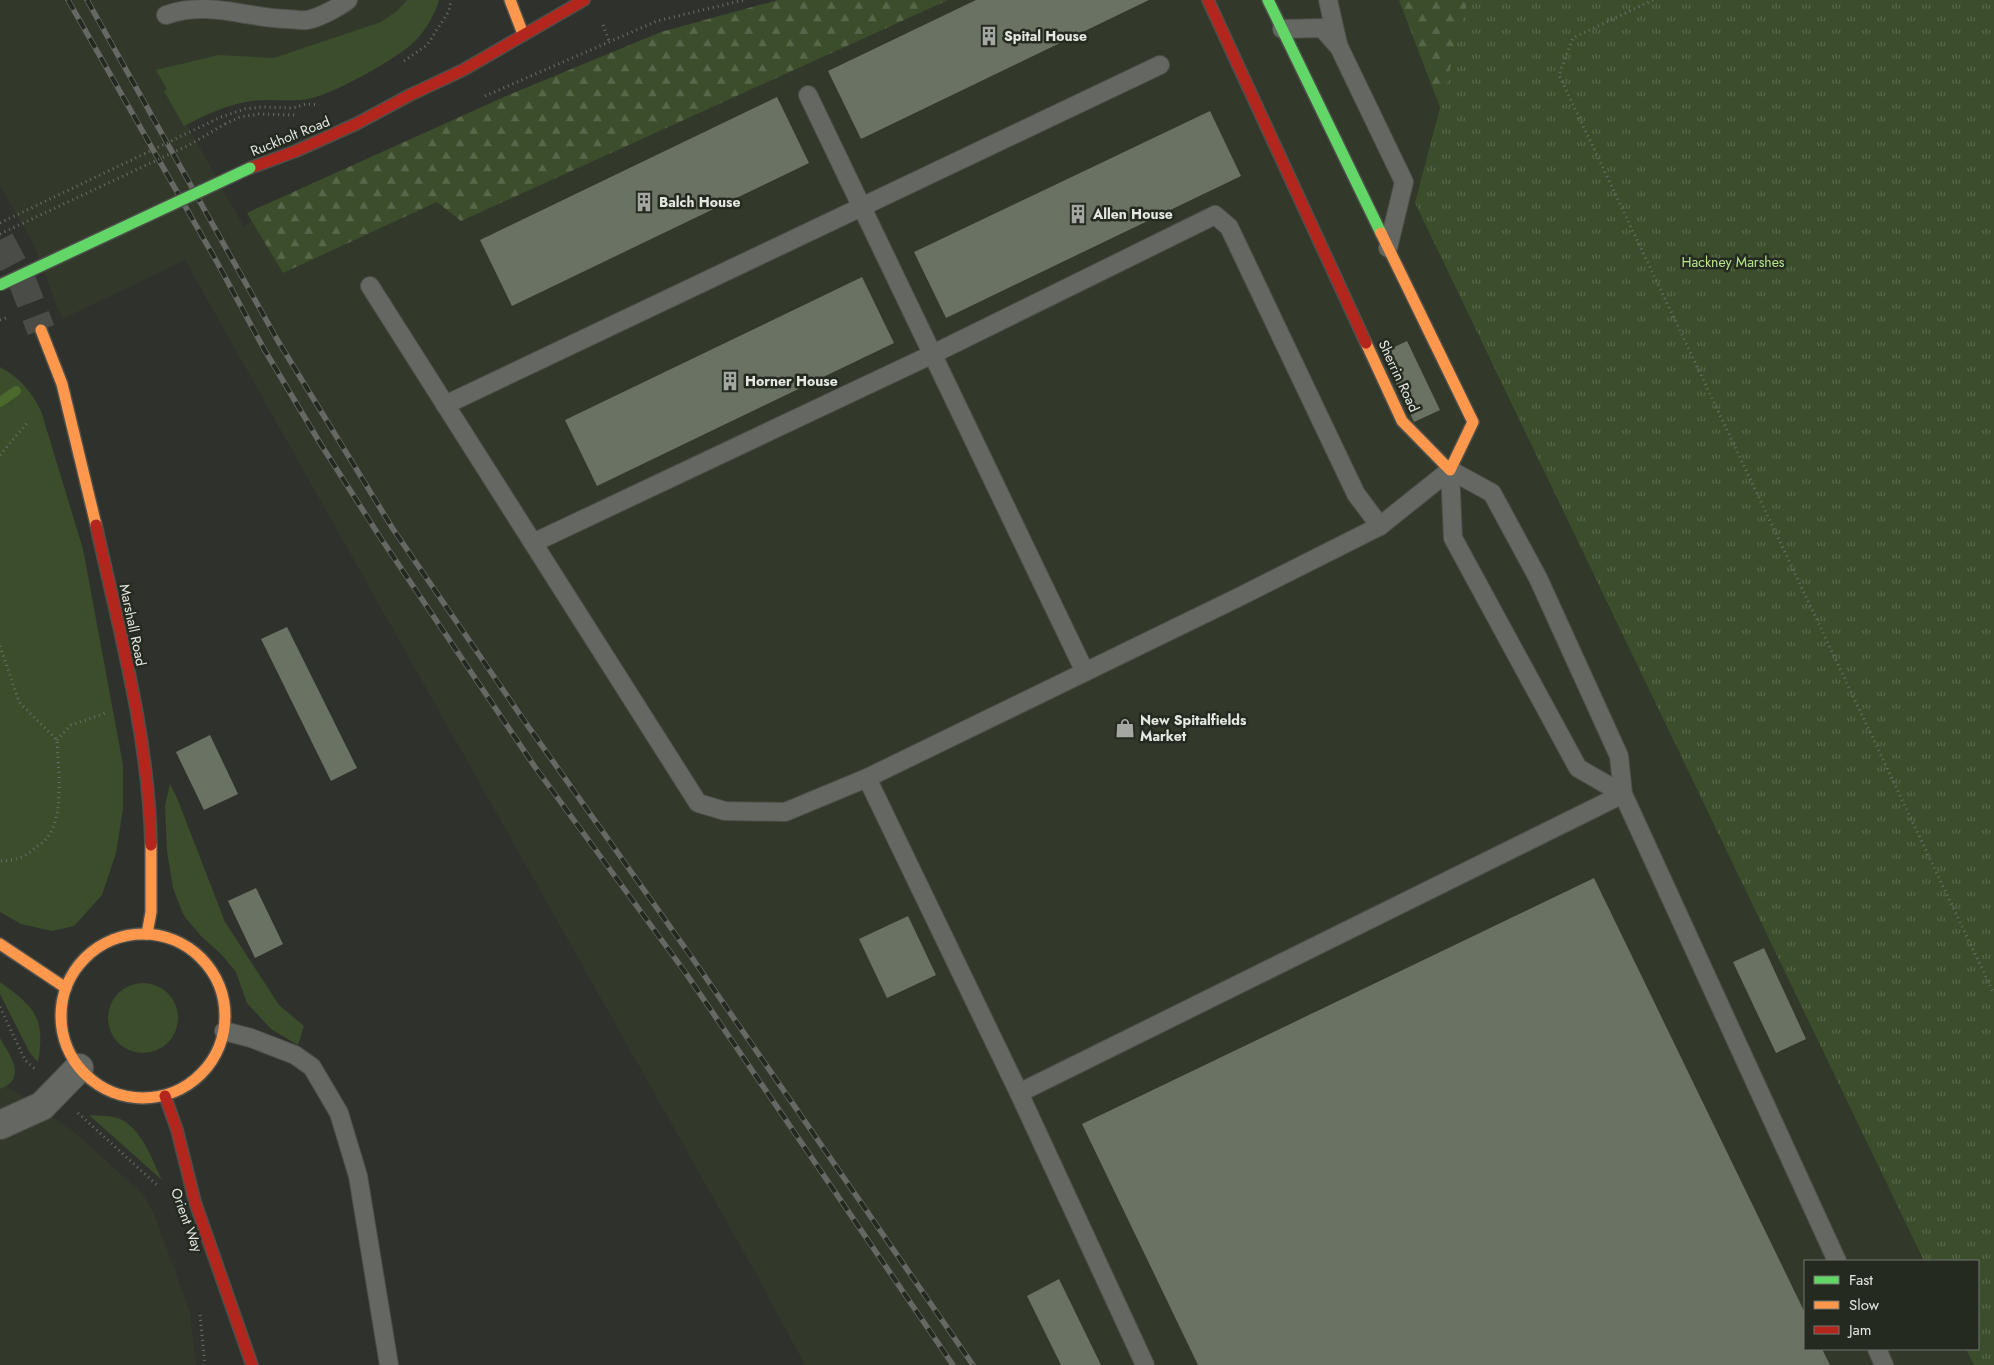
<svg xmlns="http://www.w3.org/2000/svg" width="1994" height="1365" font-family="Jost,sans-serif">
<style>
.built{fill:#32392b}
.grass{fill:#3c4d2c}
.forest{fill:url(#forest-firs)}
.park{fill:url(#park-tufts)}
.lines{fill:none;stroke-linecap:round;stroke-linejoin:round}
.stream{stroke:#4c692d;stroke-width:10}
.building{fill:#6a7263}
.secondary-tunnel{stroke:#4a4d47;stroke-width:28;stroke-dasharray:28 14;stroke-linecap:butt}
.lane-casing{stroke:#4d4f4a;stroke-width:20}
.street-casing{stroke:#4d4f4a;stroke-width:30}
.fast-casing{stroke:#4d4f4a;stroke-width:14}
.slow-casing{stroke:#4d4f4a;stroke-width:14}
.jam-casing{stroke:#4d4f4a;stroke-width:14}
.path{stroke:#6b6e69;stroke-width:3;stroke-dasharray:1 4;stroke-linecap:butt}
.lane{stroke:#656762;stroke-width:18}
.street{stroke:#656762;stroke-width:28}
.fast{stroke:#63d668;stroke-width:11}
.slow{stroke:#ff974d;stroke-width:11}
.jam{stroke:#b3261e;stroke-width:11}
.rail-casing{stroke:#656863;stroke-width:5.5}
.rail{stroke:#252a21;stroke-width:4;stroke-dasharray:11;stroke-linecap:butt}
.fast-bridge-casing{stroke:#4d4f4a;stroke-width:14;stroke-linecap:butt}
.path-bridge{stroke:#6b6e69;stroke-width:3;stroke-dasharray:1 4;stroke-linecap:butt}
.fast-bridge{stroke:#63d668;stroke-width:11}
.labels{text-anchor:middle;stroke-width:5;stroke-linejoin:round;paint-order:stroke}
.poi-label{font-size:14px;font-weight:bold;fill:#e4e8e1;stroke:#252a21;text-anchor:start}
.street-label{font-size:14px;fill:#e4e8e1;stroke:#252a21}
.park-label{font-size:14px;fill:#b8e68b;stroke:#252a21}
</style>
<defs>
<pattern id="forest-firs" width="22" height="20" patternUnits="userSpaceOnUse" patternTransform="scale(1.25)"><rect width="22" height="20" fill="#3c4d2c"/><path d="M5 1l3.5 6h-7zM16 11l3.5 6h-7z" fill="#58674a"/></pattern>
<pattern id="park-tufts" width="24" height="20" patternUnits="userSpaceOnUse" patternTransform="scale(1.25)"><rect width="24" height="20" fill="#3c4d2c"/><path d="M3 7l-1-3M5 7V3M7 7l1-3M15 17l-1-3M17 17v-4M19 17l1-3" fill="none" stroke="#58674a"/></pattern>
</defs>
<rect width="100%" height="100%" fill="#2f322c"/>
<g class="built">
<polygon points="0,0 415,0 371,35 167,89 244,227 252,221 283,273 873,0 1468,0 1415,203 1924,1261 1805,1261 1805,1349 1966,1349 1974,1365 805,1365 754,1270 185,260 62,319 34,245 0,185"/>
<polygon points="0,1068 7,1086 74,1132 143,1194 155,1216 190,1313 196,1365 0,1365"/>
</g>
<g class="grass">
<path d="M407 0H439C435 14 427 28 417 39 401 57 335 93 312 98 292 103 271 98 251 101 226 105 205 115 184 126L164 91 167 89 156 70 219 55 274 58 381 22 397 11Z"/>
<path d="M0 367C20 378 31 391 41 411L83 549 123 765V809L116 853 102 895 74 926 52 931 21 924 0 912Z"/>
<polygon points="170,784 177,798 225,922 279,1005 304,1026 298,1045 271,1029 247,1003 236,972 222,955 201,936 184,916 173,888 167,851 165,806"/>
<path d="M0 982C34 1007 46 1017 38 1062L30 1053 0 994Z"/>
<circle cx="143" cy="1018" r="35"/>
<path d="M0 1038C10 1056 28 1078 0 1089Z"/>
<path d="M89 1115C99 1116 111 1115 120 1119 142 1129 152 1160 162 1180Z"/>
</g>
<g class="forest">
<polygon points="778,0 948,0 461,221 437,202 283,273 247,213 504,97 661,32"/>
<polygon points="1399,0 1532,0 1431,215 1440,107"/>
</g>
<polygon class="park" points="1468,0 1994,0 1994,1365 1974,1365 1966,1349 1978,1349 1978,1261 1924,1261 1415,203"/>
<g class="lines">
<polyline class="stream" points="0,402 16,391"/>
</g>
<g class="building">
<polygon points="976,0 1149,0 861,139 828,71"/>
<polygon points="777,97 809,163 512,306 480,240"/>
<polygon points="1210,111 1241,176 946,318 914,252"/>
<polygon points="862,277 894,343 597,486 565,420"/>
<polygon points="1407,341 1440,410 1414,422 1382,353"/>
<polygon points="287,627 357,768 331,781 261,639"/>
<polygon points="210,735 238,794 204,810 176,752"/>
<polygon points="1594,878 1805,1313 1805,1349 1822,1349 1830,1365 1198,1365 1082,1124"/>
<polygon points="256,888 283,944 255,958 228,901"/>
<polygon points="908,916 936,975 887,998 859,939"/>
<polygon points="1764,948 1806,1039 1776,1053 1733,962"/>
<polygon points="1059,1279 1101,1365 1061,1365 1027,1296"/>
</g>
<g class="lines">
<polyline class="secondary-tunnel" points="0,240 23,283 41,330"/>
<defs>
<g id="lane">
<polyline points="1328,0 1338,44"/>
<path d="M166 15C210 0 244 18 288 19 294 19 301 21 307 20 319 18 339 7 348 0"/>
<polyline points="1282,29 1322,28 1339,47 1404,182 1388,248"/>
<polyline points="808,95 1085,672"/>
<polyline points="370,286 698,803 725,811 785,812 867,778 1237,598 1380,526 1450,470"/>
<polyline points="445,405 1160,65"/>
<polyline points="1450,470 1492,493 1538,578 1619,756 1623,794 1837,1261"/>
<polyline points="1450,470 1453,538 1578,768 1623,794"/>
<polyline points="533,543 933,354 1215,215 1229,227 1356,494 1380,526"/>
<polyline points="867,778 1019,1093 1145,1365"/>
<polyline points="224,1031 251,1038 295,1055 312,1067 339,1113 358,1176 389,1365"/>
<polyline points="1019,1093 1623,794"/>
<polyline points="1877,1349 1884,1365"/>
</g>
<polyline id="street" points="0,1125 42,1106 79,1068"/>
<polyline id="fast" points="1268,0 1381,233"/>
<g id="slow">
<polyline points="510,0 523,34"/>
<polyline points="41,330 62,384 96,525"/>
<polyline points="1366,343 1402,421 1450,470 1473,422 1381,233"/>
<polyline points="147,934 151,912 151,845"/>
<circle cx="143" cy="1016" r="82"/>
<polyline points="0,944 66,988"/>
</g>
<g id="jam">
<polyline points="1208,0 1366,343"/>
<polyline points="250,168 296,151 356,124 410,95 463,70 584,0"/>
<path d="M96 525C119 630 149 737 151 845"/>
<polyline points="165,1096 177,1130 195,1202 252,1365"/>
</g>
</defs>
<use href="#lane" class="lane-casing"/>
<use href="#street" class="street-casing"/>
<use href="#fast" class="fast-casing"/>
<use href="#slow" class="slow-casing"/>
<use href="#jam" class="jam-casing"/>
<g class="path">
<polyline points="1653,0 1573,38 1559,75 1994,994"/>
<polyline points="603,25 609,41"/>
<polyline points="404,61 427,45 449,11 451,0"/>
<polyline points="485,96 657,21 744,0"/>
<polyline points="221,117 245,109 262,107 293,108 306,104 319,105"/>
<polyline points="225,124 240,117 259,114 296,115"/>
<polyline points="0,455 27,423"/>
<path d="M0 646 19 702 57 740C58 768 65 815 47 838 44 842 39 845 35 848 26 857 13 861 0 861"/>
<polyline points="57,740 71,725 106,713"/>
<polyline points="0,1007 25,1060 35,1069"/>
<polyline points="78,1113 158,1186"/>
<polyline points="200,1315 205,1365"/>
</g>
<use href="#lane" class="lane"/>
<use href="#street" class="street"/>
<use href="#fast" class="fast"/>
<use href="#slow" class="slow"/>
<use href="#jam" class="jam"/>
<defs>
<g id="rail">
<polyline points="68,0 218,264 264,349 320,443 380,537 535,767 685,972 953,1365"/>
<polyline points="87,0 278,341 393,529 523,719 695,962 973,1365"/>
</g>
</defs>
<use href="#rail" class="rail-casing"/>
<use href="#rail" class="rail"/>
<defs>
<polyline id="fast-bridge" points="0,285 250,168"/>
</defs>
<use href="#fast-bridge" class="fast-bridge-casing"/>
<g class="path-bridge">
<polyline points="0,223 221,117"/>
<polyline points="0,234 189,145 225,124"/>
<polyline points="0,320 8,317"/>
</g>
<use href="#fast-bridge" class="fast-bridge"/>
</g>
<defs>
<symbol id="building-bare" viewBox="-9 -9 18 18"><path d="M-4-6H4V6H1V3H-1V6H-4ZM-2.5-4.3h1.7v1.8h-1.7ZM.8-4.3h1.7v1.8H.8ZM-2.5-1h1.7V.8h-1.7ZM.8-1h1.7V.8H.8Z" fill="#a5a8a2" stroke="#252a21" stroke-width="2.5" paint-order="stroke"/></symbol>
<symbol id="shop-bare" viewBox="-9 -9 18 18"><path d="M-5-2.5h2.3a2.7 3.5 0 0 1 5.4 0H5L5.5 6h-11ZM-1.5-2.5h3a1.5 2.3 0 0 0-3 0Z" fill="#a5a8a2" stroke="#252a21" stroke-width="2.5" paint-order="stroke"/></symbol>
</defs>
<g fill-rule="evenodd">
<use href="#building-bare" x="975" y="22" width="28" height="28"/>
<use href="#building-bare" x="630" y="188" width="28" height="28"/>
<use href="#building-bare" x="1064" y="200" width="28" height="28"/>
<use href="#building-bare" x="716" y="367" width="28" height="28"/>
<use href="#shop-bare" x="1111" y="714" width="28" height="28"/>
</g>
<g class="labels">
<g class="poi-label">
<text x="1004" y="41">Spital House</text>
<text x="659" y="207">Balch House</text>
<text x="1093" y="219">Allen House</text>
<text x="745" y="386">Horner House</text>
<text x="1140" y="725">New Spitalfields<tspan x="1140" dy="16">Market</tspan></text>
</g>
<g class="street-label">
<text transform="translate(290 136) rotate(-22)" y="5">Ruckholt Road</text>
<text transform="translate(1399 376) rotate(65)" y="5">Sherrin Road</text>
<text transform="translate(133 625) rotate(78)" y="5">Marshall Road</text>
<text transform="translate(187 1220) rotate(70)" y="5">Orient Way</text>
</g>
<g class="park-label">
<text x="1733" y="267">Hackney Marshes</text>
</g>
</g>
<rect x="1804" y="1260" width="175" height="90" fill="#252a21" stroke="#71766e"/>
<rect x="1814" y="1276" width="25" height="8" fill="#63d668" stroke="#71766e"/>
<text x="1849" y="1285" font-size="15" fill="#e4e8e1">Fast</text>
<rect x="1814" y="1301" width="25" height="8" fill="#ff974d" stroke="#71766e"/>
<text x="1849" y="1310" font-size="15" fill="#e4e8e1">Slow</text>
<rect x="1814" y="1326" width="25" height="8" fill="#b3261e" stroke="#71766e"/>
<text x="1849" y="1335" font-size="15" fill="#e4e8e1">Jam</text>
</svg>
